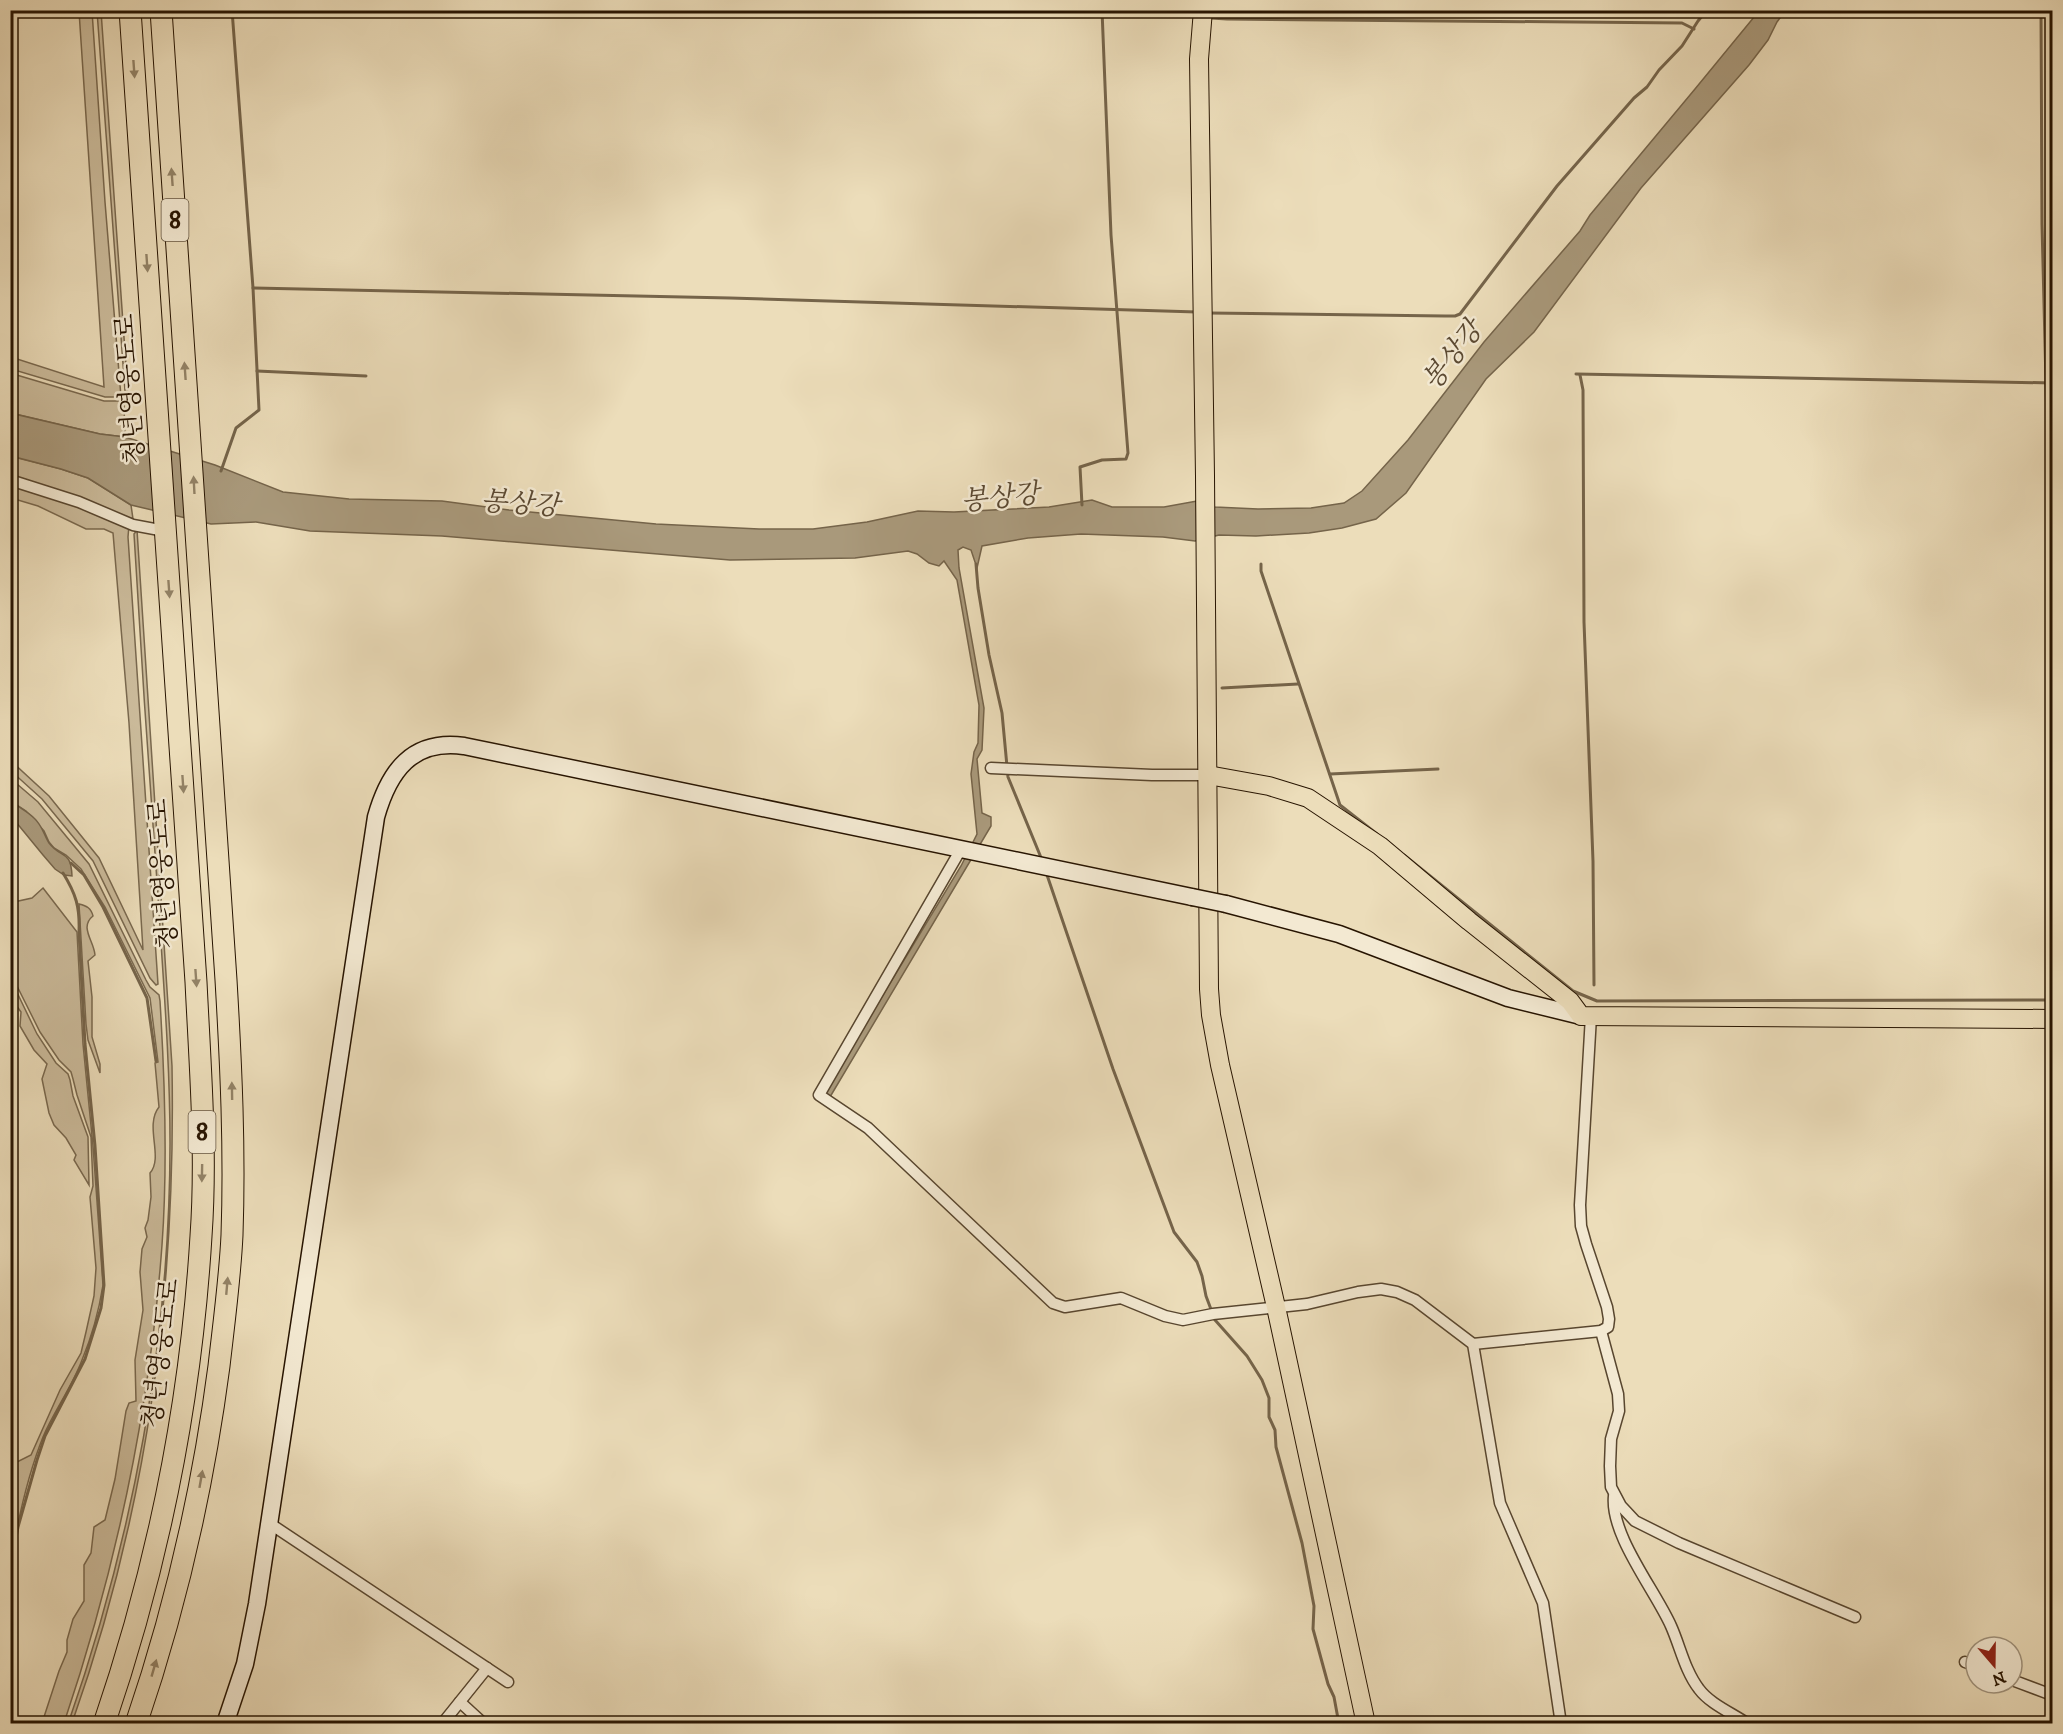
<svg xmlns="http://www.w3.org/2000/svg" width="2063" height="1734" font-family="'IM FELL DW Pica','Noto Serif KR',serif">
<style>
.green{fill:#cbbb9b;stroke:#79684e;stroke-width:1.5}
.water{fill:#a9997b;stroke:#75644a;stroke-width:1.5}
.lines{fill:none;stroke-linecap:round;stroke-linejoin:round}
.stream{stroke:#75644a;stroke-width:3}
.minor-casing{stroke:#58462f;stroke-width:13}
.secondary-casing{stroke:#271401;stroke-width:19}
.primary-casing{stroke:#271401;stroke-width:20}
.motorway-casing{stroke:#271401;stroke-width:23}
.minor{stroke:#f3e9d2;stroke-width:10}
.secondary{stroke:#f3e9d2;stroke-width:16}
.primary{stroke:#ecddba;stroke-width:18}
.motorway{stroke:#ecddba;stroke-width:21}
.secondary-bridge-casing{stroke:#271401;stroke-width:19;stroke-linecap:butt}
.secondary-bridge{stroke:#f3e9d2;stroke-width:16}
.oneway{fill:#938367}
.labels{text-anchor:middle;stroke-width:5;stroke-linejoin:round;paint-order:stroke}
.shield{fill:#f3e9d2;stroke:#645440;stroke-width:1.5}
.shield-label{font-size:24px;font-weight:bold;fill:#271401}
.street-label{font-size:26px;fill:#271401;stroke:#f3e9d2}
.water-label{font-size:27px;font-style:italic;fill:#5b4932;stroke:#f3e9d2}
</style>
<rect width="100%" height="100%" fill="#ecddba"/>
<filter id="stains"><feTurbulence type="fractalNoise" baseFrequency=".00333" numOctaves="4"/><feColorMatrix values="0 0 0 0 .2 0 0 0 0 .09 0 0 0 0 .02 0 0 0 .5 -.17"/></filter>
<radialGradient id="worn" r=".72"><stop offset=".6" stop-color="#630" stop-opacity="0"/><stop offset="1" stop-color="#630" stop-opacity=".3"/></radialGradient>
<g class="green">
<polygon points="79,11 92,11 105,202 121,397 105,397 11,369 11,357 104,387"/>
<polygon points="97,11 101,11 128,394 125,391"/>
<polygon points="10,373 104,401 120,401 124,405 125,437 100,434 11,413"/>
<polygon points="10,456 61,469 88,478 131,505 133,519 11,476"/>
<polygon points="11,482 129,525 128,537 158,984 156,985 150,978 93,861 42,799 11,771 10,760 49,796 99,858 143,950 129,723 113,533 104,529 86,529 38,506 11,498"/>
<path d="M137 530 172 1066C176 1292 148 1509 72 1723L68 1724C133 1538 170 1340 170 1143 170 1060 163 978 158 896 149 775 141 655 134 534Z"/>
<path d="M10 778 38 802 89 864 146 980 150 987 159 995 160 1001C165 1082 168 1164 162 1245 150 1408 116 1569 64 1723H42L59 1671 67 1652V1640L73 1619 84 1601V1565L91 1553 94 1527 105 1520 115 1479 126 1411 129 1403 136 1401 135 1360 143 1310 140 1272 142 1249 147 1237 145 1228 148 1220 151 1197 150 1173C164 1157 144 1126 159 1107L155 1063 158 1062 150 998 105 907 81 869 66 855 54 848 49 842 44 831 26 811 11 801Z"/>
<path d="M43 888 77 932 83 1044 93 1146 103 1285C99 1310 92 1336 82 1360 72 1387 54 1411 43 1437 27 1477 18 1519 11 1561V1526L16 1493 14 1488 11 1487V1465L31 1455 60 1390 81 1353 86 1332 94 1296 96 1268 90 1197 93 1186 91 1137 77 1095 73 1079 71 1072 59 1060 40 1032 11 974V905L14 902 32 898Z"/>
<path d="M79 904C87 906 91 908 93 916 79 927 94 941 95 955L88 961 92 997V1037L100 1064V1073L88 1040 86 1024Z"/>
<polygon points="11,980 37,1034 56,1063 68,1074 70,1080 73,1096 88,1137 89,1185 74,1160 76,1155 66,1138 54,1125 49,1113 42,1079 47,1064 34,1050 20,1026 21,1012 11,998"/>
</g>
<g class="water">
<polygon points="1759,11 1785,11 1777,22 1768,40 1749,65 1641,188 1534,332 1486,379 1406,493 1376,519 1342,528 1309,533 1256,536 1219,535 1195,541 1163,537 1081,534 1028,538 982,546 977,568 971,550 963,547 958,550 959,568 984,708 982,750 977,759 982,813 991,817 991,826 830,1097 823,1094 961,866 977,834 971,774 974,752 978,743 979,705 957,580 944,561 939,566 929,563 917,554 908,551 855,558 730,560 442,536 310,531 256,522 211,524 131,505 88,478 61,469 11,456 10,413 100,434 125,437 215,465 283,492 349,499 442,501 509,510 656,524 759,529 813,529 867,522 918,511 954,512 1049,507 1092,500 1112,507 1164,507 1197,501 1215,507 1258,509 1311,508 1344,503 1362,491 1408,440 1484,342 1580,231 1590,215 1695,89"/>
<path d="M11 801C18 807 27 811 34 818 42 825 44 835 49 843 61 859 71 849 72 876L64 875 55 869 43 855 11 816Z"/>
</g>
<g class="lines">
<g class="stream">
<polyline points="984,10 1102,14"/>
<polyline points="1212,10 1211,18 1227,19 1682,23 1694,29"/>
<polyline points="2041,10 2042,224 2050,541 2049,681 2052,867"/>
<polyline points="253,288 730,298 1197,312"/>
<polyline points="1209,313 1445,316 1455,316 1460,314 1557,186 1634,98 1647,87 1659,70 1682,46 1698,21 1707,10"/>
<polyline points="257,371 366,376"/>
<polyline points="1576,374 2052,383"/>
<polyline points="1580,375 1583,390 1584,622 1593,861 1594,985"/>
<polyline points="221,471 236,428 259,410 253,288 232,10"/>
<polyline points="1082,505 1080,467 1102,460 1126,459 1128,453 1111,235 1102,10"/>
<polyline points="976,564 978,588 989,655 1002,713 1008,777 1042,860"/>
<polyline points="1261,564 1261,571 1340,805 1377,834"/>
<polyline points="1222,688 1298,684"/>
<polyline points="1330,774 1438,769"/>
<polyline points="1404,855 1573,991 1597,1001 2052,1000"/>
<polyline points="71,863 84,875 103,907 147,998 156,1061"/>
<polyline points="1046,872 1113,1069 1174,1232 1197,1262 1202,1276 1206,1296 1215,1320 1247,1356 1262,1380 1269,1398 1269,1417 1275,1430 1276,1447 1302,1543 1314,1606 1313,1629 1328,1684 1334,1697 1339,1724"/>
<path d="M10 1570 18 1527 37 1460 45 1436 85 1359 101 1308 104 1285 95 1146 85 1044 79 932C80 907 76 894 63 873"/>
</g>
<defs>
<g id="minor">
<polyline points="10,480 79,502 133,525 165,531"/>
<polyline points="991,768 1152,775 1208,775"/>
<polyline points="961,849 819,1095 868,1128 1053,1303 1065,1307 1121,1298 1165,1316 1183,1320 1213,1314 1307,1304 1358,1292 1381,1289 1397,1292 1415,1300 1473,1344 1500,1503 1543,1603 1561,1724"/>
<polyline points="1601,1331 1618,1394 1619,1411 1611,1439 1610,1466 1611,1487 1621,1506 1635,1521 1679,1543 1855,1617"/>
<polyline points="1473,1344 1601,1331 1608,1327 1609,1319 1607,1307 1586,1244 1581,1226 1580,1205 1591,1016"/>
<path d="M1614 1496C1610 1535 1655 1590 1671 1626 1680 1646 1685 1671 1699 1689 1710 1704 1732 1713 1748 1724"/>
<polyline points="269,1523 508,1682"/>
<polyline points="1965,1662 1976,1666"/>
<polyline points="2012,1680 2052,1695"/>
<polyline points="460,1702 484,1724"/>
<polyline points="442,1724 487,1668"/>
</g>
<g id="secondary">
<polyline points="1226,904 1339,934 1508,998 1581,1016"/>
<path d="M225 1724 245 1664 257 1604 376 817C389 771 412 739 464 746L1192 897"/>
</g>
<g id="primary">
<polyline points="1203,10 1199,59 1205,476 1209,989 1211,1015 1220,1065 1276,1307 1366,1724"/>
<polyline points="1208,775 1269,786 1308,798 1380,846 1469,921 1570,1001 1581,1016 2052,1019"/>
</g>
<g id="motorway">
<path d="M104 1724C158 1566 191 1402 201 1236 207 1152 200 1066 196 982L130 10"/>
<path d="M136 1724C176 1607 203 1488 219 1366 224 1322 230 1278 232 1235 235 1150 231 1065 226 980L161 10"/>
</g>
</defs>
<use href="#minor" class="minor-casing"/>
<use href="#secondary" class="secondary-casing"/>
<use href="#primary" class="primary-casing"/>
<use href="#motorway" class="motorway-casing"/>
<use href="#minor" class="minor"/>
<use href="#secondary" class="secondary"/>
<use href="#primary" class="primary"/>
<use href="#motorway" class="motorway"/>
<defs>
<polyline id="secondary-bridge" points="1192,897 1226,904"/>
</defs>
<use href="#secondary-bridge" class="secondary-bridge-casing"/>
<use href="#secondary-bridge" class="secondary-bridge"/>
</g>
<defs><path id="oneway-solid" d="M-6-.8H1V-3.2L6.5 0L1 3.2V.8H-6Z" transform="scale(1.5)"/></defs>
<g class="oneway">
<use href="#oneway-solid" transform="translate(134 69) rotate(86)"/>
<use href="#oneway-solid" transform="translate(172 177) rotate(-94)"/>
<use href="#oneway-solid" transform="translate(147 263) rotate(86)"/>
<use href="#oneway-solid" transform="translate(185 371) rotate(-94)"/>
<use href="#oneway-solid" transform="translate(194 485) rotate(-93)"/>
<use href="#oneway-solid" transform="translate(169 589) rotate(86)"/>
<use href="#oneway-solid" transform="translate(183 784) rotate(86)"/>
<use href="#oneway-solid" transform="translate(196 978) rotate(86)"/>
<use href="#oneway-solid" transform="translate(232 1091) rotate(-91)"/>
<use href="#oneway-solid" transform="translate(202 1173) rotate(91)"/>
<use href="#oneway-solid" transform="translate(227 1286) rotate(-85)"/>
<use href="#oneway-solid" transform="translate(201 1479) rotate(-80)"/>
<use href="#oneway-solid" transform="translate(154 1668) rotate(-74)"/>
</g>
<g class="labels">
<g class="shield">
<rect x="161.5" y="199" width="27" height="42" rx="4.5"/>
<rect x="188.5" y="1111" width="27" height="42" rx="4.5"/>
</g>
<g class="shield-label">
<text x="175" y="228">8</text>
<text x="202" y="1140">8</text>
</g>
<g class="street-label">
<text transform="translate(129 389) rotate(-94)" y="9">청년영웅도로</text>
<text transform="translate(162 874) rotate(-94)" y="9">청년영웅도로</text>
<text transform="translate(160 1353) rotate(-83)" y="9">청년영웅도로</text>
</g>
<g class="water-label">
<text transform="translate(1452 355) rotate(-52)" y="9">봉상강</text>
<text transform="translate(1000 497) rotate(-6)" y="9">봉상강</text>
<text transform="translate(520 503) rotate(4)" y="9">봉상강</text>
</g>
</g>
<rect width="2063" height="1734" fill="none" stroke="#ecddba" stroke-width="36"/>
<rect x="12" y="12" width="2039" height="1710" fill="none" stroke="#271401" stroke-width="3"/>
<rect x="18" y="18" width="2027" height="1698" fill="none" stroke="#271401" stroke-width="1.5"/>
<g transform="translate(1994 1665) rotate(160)"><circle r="28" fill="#f3e9d2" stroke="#a1947e" stroke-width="1.5"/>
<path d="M0-4.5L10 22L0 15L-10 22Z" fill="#8f2418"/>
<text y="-9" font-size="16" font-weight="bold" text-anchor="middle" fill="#271401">N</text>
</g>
<rect width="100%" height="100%" filter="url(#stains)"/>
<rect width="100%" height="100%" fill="url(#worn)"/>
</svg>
